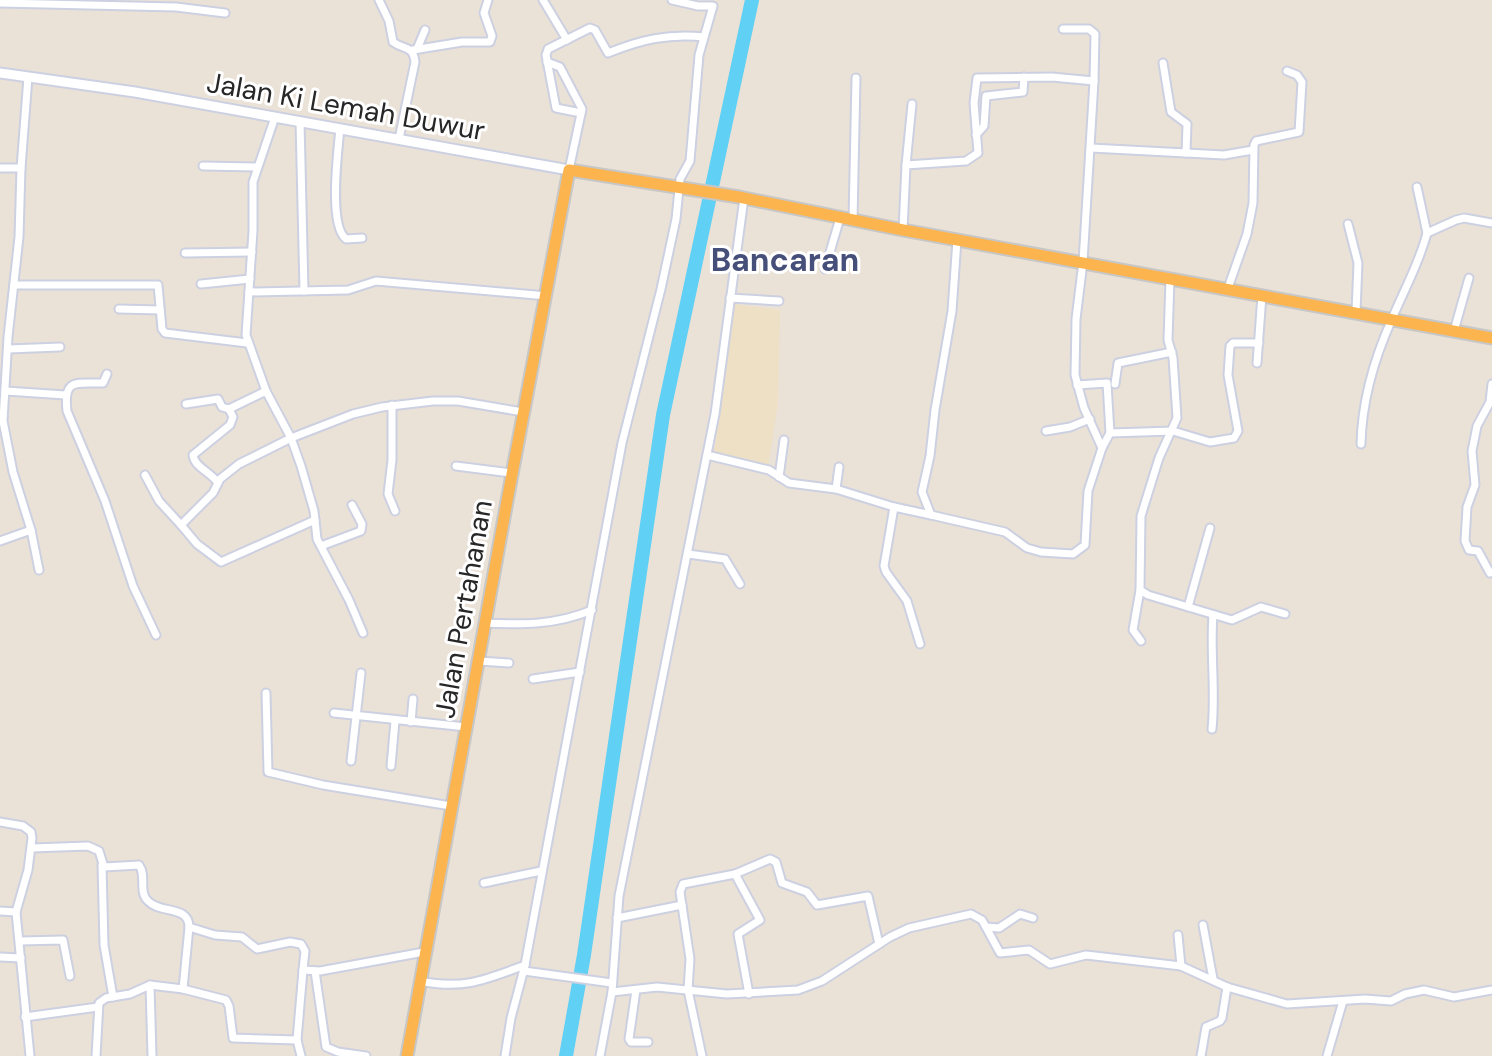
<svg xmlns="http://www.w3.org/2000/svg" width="1492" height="1056" font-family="'DM Sans',sans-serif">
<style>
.education{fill:#eee0c4}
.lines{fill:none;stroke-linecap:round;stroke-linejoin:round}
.river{stroke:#61d0f5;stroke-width:14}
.minor-casing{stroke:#ccd0e1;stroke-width:11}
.secondary-casing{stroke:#ccd0e1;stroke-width:13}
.trunk-casing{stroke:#c7c7c7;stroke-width:15}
.minor{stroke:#fff;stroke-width:7}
.secondary{stroke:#fff;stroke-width:9}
.trunk{stroke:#fcb44e;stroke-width:11}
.labels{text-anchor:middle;stroke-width:6;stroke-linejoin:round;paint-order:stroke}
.street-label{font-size:28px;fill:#272727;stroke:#fff}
.quarter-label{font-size:32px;font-weight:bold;fill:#454f79;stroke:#fff}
</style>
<rect width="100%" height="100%" fill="#ebe2d7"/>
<polygon class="education" points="734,304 780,310 778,403 768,466 714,453"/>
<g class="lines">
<polyline class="river" points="566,1056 584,955 663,415 752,0"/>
<defs>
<g id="minor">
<path d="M379 0 389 21 393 42C404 50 413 45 415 62L399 139"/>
<polyline points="543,0 567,40"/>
<polyline points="0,3 176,7 225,13"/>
<polyline points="1063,29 1089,29 1095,34 1094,81"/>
<polyline points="417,49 425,30"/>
<polyline points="413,50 462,42 490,42 492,36 484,13 488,0"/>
<polyline points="547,62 560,67 582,109 569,170"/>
<polyline points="28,77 21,168 19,237 8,337 3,421 13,472 31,530 39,570"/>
<path d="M581 113 556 108 546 55 548 49 590 28 595 30 608 53C640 40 669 33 704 37"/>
<polyline points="275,117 253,182 253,231 246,335 266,391 291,438 301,466 314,511 317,539 349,600 363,633"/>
<polyline points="300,121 304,291"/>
<path d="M340 128C338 151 328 225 346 239L362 238"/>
<polyline points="976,135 984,126 986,96 1023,92 1024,77"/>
<polyline points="1091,148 1186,153 1187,124 1171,112 1163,63"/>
<polyline points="1186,153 1224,155 1253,150"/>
<polyline points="906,165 912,104"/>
<polyline points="203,166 256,167"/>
<polyline points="0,168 21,168"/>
<polyline points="1417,187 1427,233"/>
<polyline points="744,198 715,414 619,896 612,992 657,987 727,994 798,990 822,981 890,937 909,928 971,914 982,920 1000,953 1029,950 1050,964 1086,955 1181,966 1227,987 1287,1004 1365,999 1391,1001 1405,994 1424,990 1454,997 1492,990"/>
<polyline points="853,221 856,78"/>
<polyline points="1348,224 1358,263 1356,312"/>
<polyline points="903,230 906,165 966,161 978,153 974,103 977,78 1052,77 1094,81 1083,262 1076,319 1075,375 1084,408 1102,448 1088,491 1085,545 1073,554 1041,552 1027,548 1005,532 931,515"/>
<polyline points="185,253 252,252"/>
<polyline points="825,269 840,218"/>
<polyline points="1170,279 1168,340 1173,358 1177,418 1159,458 1141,516 1140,590 1148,595 1232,620 1261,607 1285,614"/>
<polyline points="201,284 250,279"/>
<polyline points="14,285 158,285 162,329 165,333 247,343"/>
<polyline points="1228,288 1247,234 1253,203 1254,145 1256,141 1299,132 1302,82 1297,75 1287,71"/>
<polyline points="249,292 348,290 376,281 547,296"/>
<polyline points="730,298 779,301"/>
<polyline points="119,309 160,310"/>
<polyline points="1454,331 1469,278"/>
<polyline points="8,349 60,347"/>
<polyline points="1257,363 1262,295"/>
<path d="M107 374 103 383C77 384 63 377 67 411L105 501 133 586 156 635"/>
<polyline points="1115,384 1118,363 1172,352"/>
<polyline points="1077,385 1107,383 1110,433"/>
<polyline points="6,391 65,395"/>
<path d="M186 404 218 399 222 407 229 409 233 417 230 425 193 455C194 467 211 472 218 483"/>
<polyline points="392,405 392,460 388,494 395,511"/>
<polyline points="229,409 266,391"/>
<polyline points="1046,431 1070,427 1090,419"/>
<path d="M1361 444C1362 400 1374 359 1392 319 1404 290 1419 264 1427 233L1456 220 1464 218 1492 223"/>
<polyline points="1102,448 1110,433 1173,431 1210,442 1234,438 1238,431 1228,375 1230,346 1233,343 1259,343"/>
<polyline points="707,455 769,470 789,483 836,489 839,467"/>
<polyline points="456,466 511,473"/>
<polyline points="145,475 159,501 181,525"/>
<polyline points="779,477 784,440"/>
<polyline points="836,489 894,507 931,515 922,492 930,456 935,410 952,311 957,240"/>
<polyline points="894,507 884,566 886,572 907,601 920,644"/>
<polyline points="315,520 221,562 197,544 181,525 213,493 220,479 239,464 291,438 353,414 382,407 433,401 458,401 523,412"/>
<polyline points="0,541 31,530"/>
<polyline points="321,546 361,531 362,524 352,505"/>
<polyline points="688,554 725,559 740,584"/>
<polyline points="1490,573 1478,551 1469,550 1465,541 1467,507 1475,485 1472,451 1477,426 1490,402 1492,384"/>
<polyline points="1140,590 1133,630 1141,641"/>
<polyline points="1188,607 1210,528"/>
<path d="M484 623C522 625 556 625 592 610"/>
<polyline points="479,661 509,663"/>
<polyline points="533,679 580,672"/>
<polyline points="266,693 268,772 323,785 451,806"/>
<polyline points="334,713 466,727"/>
<polyline points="411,722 413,699"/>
<path d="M1212 729C1216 691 1210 653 1213 615"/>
<polyline points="351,761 361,673"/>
<polyline points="391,766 395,721"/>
<polyline points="0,822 23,826 31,832 32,838 28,870 16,912 30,1056"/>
<path d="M32 848 88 846 99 851 104 867 139 865C147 876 138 892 148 901 160 914 189 905 189 927L215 935 242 937 257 949 290 942 301 944 305 951 303 970 320 971 424 952"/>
<polyline points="102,865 104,945 113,997"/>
<polyline points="735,874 770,859 776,862 782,883 807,892 817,905 868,896 879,944"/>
<polyline points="484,883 541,871"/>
<polyline points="0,911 16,912"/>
<polyline points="617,918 682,905"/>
<polyline points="1203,925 1213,979"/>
<polyline points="189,927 183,989 226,1000 229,1006 233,1038 297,1040"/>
<polyline points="986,927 999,928 1020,914 1033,918"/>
<polyline points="1178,935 1181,966"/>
<polyline points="20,941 63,940 70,976"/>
<polyline points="0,957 21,958"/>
<polyline points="315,971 326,1047 338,1052 366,1056"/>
<polyline points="524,971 612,983"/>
<path d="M420 981C463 990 485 980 525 965"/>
<polyline points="150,985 152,1056"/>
<polyline points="636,990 629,1039 631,1042 648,1042"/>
<polyline points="25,1017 98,1007"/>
<polyline points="96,1056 99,1003 106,998 130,994 150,985 183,989"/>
<polyline points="301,1056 297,1040 303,970"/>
<polyline points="505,1056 511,1018 525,965 622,443 661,289 676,219 680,179 690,161 699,55 713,6 698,6 672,0"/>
<polyline points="600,1056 612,992"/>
<polyline points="702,1056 688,990 690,959 680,892 683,884 735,874 760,920 738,934 749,994"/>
<polyline points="1201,1056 1206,1027 1220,1021 1222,1018 1227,987"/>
<polyline points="1327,1056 1343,1001"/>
</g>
<polyline id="secondary" points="0,73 135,92 569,170"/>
<path id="trunk" d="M407 1056C459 760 513 465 569 170L739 197 903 230 1492 338"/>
</defs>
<use href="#minor" class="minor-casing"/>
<use href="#secondary" class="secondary-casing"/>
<use href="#trunk" class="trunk-casing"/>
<use href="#minor" class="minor"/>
<use href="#secondary" class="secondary"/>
<use href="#trunk" class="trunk"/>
</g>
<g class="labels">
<g class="street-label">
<text transform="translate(346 106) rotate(10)" y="10">Jalan Ki Lemah Duwur</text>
<text transform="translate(463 609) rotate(-80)" y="10">Jalan Pertahanan</text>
</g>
<g class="quarter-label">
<text x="785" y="271">Bancaran</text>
</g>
</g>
</svg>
